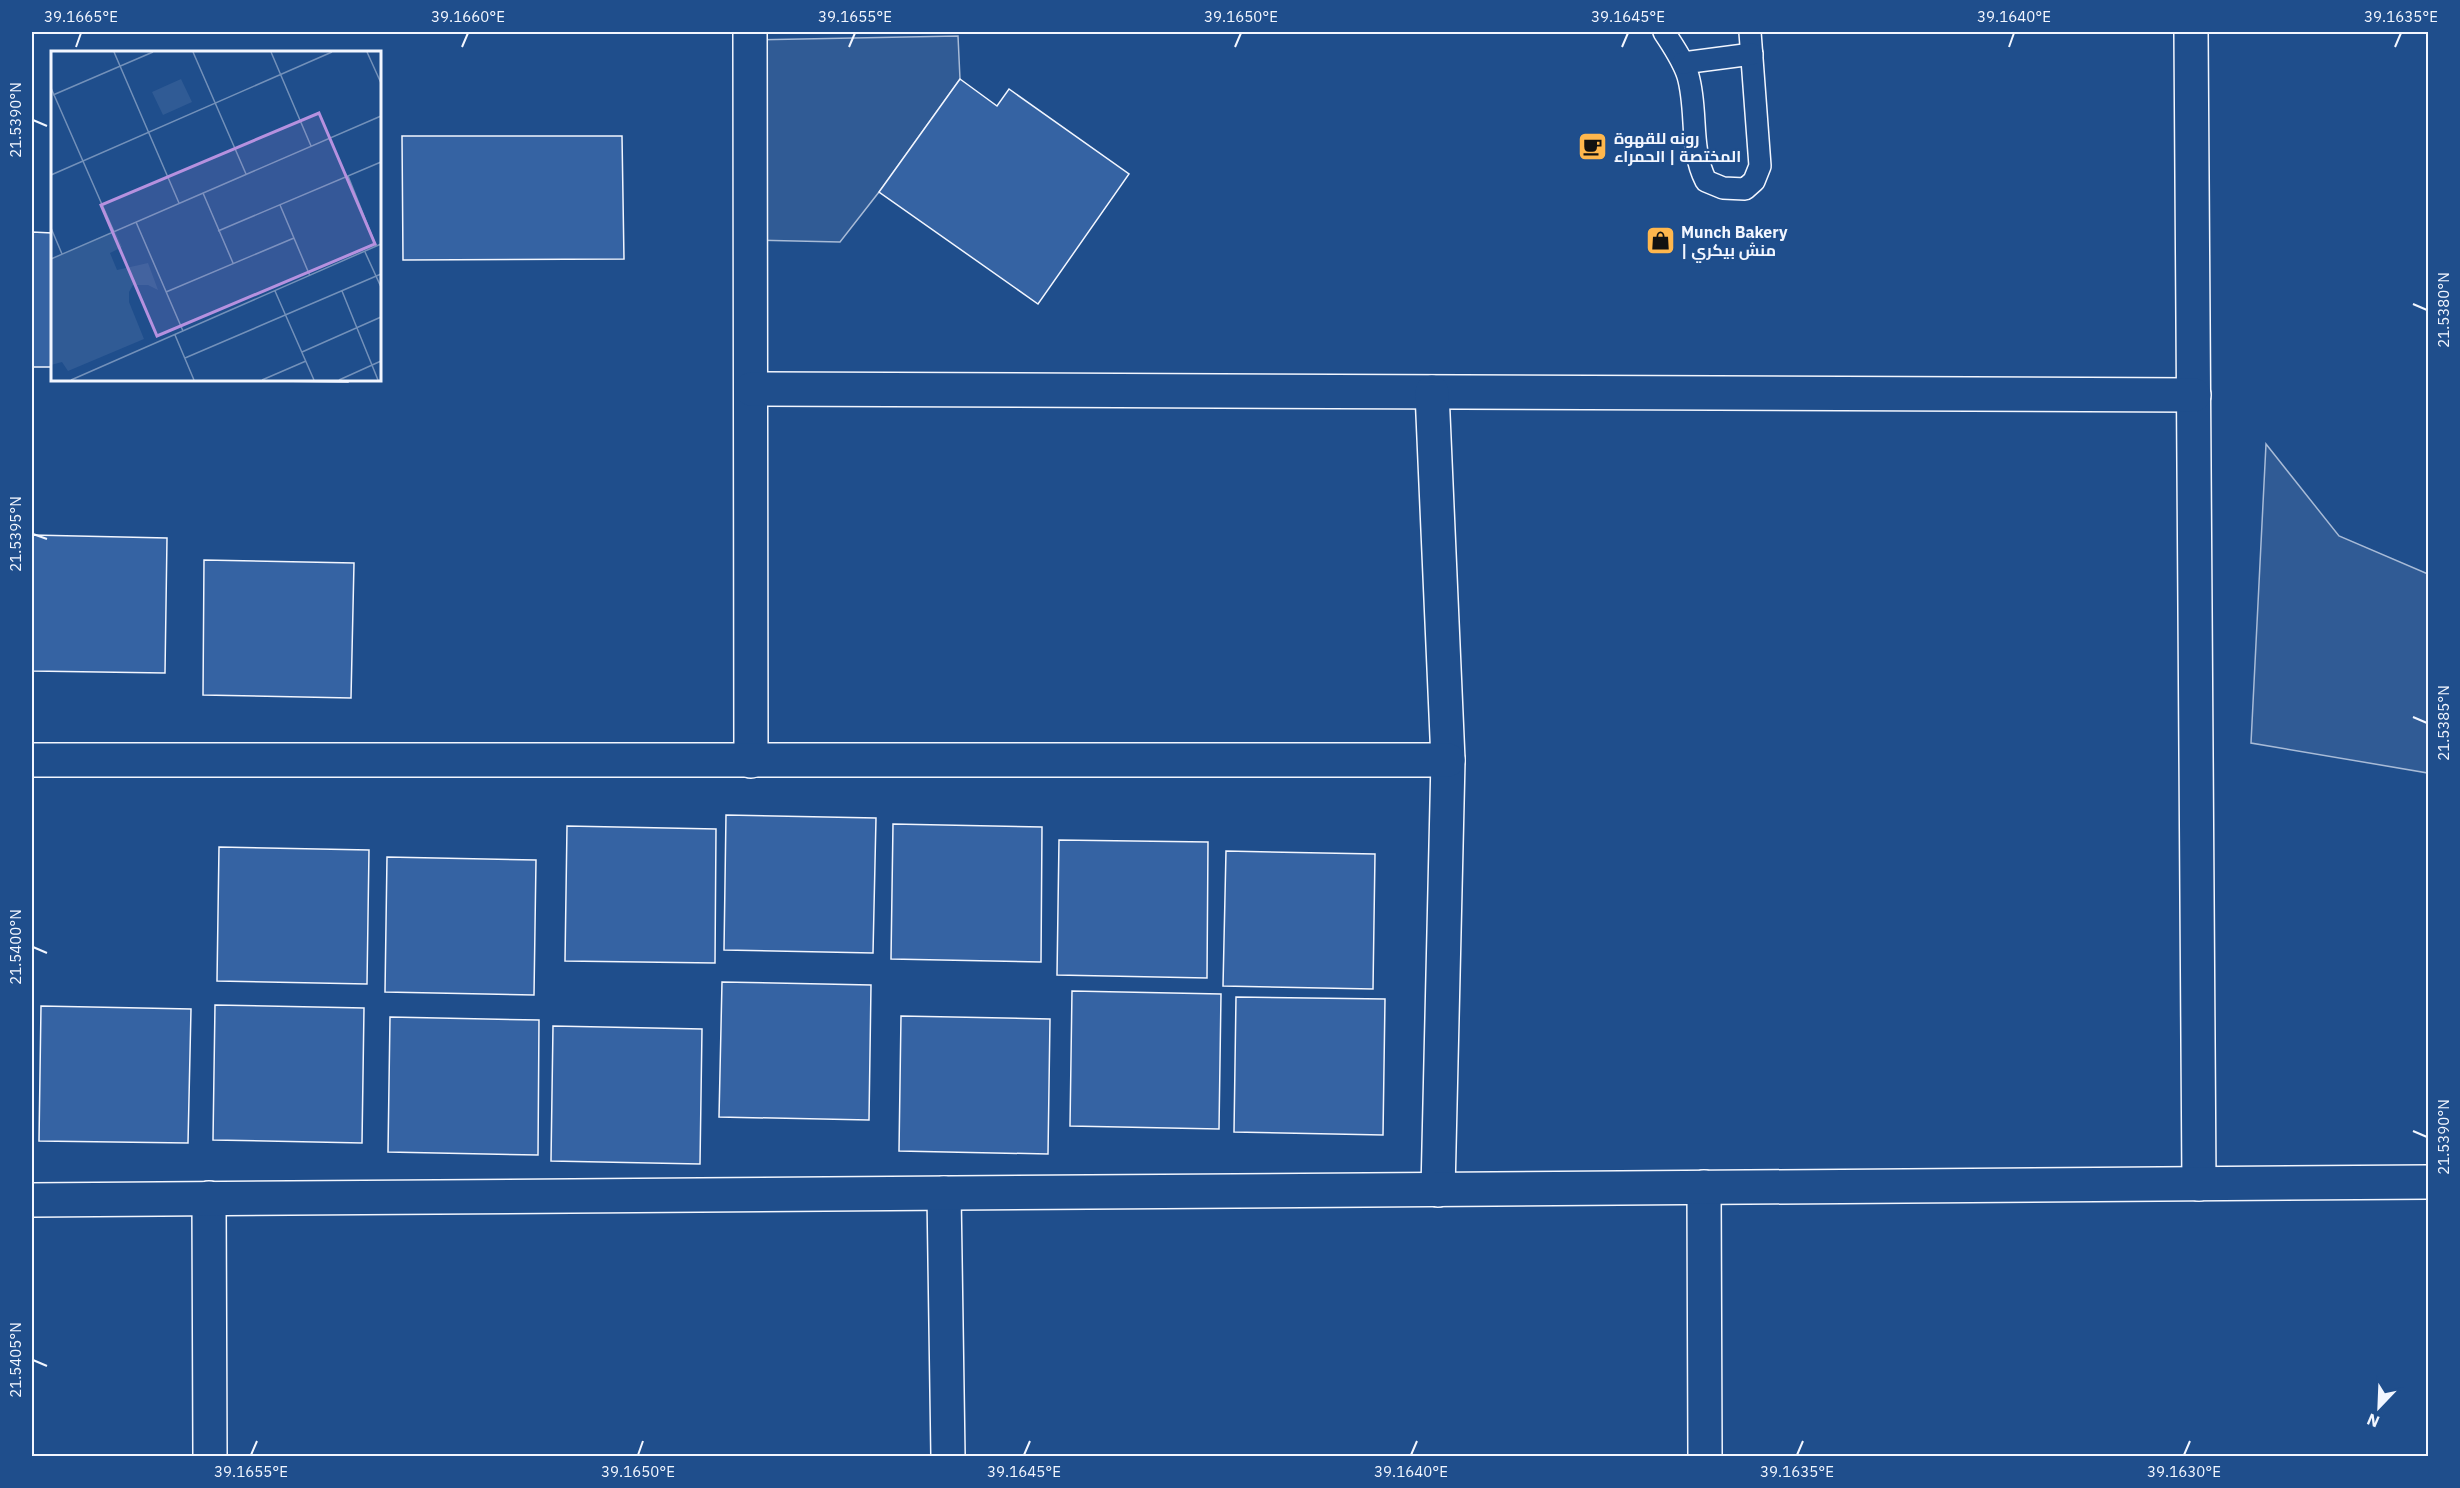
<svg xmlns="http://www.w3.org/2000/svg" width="2460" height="1488" font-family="'IBM Plex Sans',Cairo,sans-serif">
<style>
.built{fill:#305b95;stroke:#a8bbd7;stroke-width:1.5}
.building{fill:#3563a3;stroke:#f2f6ff;stroke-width:1.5}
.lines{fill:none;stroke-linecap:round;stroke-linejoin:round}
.lane-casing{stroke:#f2f6ff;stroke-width:24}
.street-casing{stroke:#f2f6ff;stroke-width:36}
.lane{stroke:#1f4e8c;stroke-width:21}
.street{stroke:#1f4e8c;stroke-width:33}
.ticks{fill:none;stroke:#f2f6ff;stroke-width:2}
.labels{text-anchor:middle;stroke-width:4.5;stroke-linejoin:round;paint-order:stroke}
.poi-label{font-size:16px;font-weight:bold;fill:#f2f6ff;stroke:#1f4e8c;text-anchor:start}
.inset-road{fill:none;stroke:#7391ba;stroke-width:1.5}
.view{fill:#b691df;fill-opacity:0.15;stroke:#b691df;stroke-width:3}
.inset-edge{fill:none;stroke:#f2f6ff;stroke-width:3}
.neatline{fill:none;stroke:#f2f6ff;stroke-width:2}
.ticks-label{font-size:15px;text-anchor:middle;fill:#f2f6ff}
</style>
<rect width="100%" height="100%" fill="#1f4e8c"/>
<g class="built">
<polygon points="958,36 960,79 879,192 840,242 751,240 750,40"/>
<polygon points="2266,444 2339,536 2428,574 2428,773 2251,743"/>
</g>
<g class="building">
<polygon points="960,79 997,106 1009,89 1129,174 1038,304 879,192"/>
<polygon points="402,136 622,136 624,259 403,260"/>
<polygon points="32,232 52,233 52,367 32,367"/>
<polygon points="199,380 348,380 348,382"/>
<polygon points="32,535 167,538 165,673 32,671"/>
<polygon points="204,560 354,563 351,698 203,695"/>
<polygon points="726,815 876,818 873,953 724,950"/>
<polygon points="893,824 1042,827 1041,962 891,959"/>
<polygon points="567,826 716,829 715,963 565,961"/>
<polygon points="1059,840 1208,842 1207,978 1057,975"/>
<polygon points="219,847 369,850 367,984 217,981"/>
<polygon points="1226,851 1375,854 1373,989 1223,986"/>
<polygon points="387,857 536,860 534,995 385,992"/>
<polygon points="722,982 871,985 869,1120 719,1117"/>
<polygon points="1072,991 1221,994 1219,1129 1070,1126"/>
<polygon points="1236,997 1385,999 1383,1135 1234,1132"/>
<polygon points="215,1005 364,1008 362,1143 213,1140"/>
<polygon points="41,1006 191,1009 188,1143 39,1141"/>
<polygon points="901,1016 1050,1019 1048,1154 899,1151"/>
<polygon points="390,1017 539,1020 538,1155 388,1152"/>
<polygon points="553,1026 702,1029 700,1164 551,1161"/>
</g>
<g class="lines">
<defs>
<g id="lane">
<path d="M1664 32C1673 46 1683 60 1688 76 1698 111 1689 148 1706 181L1723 188 1745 189 1754 181 1760 166 1750 32"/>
<polyline points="1683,63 1752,54"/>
</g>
<g id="street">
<polyline points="750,32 751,761"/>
<polyline points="2191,32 2199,1184"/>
<polyline points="751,389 2194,395"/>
<polyline points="1432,392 1448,760 1438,1190"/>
<polyline points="32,760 1448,760"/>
<polyline points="1704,1187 1705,1456"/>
<polyline points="944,1193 948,1456"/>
<polyline points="209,1198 210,1456"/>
<polyline points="32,1200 2428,1182"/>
</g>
</defs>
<use href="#lane" class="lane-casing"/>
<use href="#street" class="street-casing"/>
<use href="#lane" class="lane"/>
<use href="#street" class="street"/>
</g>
<path class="ticks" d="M76 47 81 33M462 47 468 33M849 47 855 33M1235 47 1241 33M1622 47 1628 33M2009 47 2014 33M2395 47 2401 33M33 120 47 126M2413 304 2427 310M33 534 47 539M2413 717 2427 723M33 947 47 953M2413 1131 2427 1137M33 1360 47 1366M251 1455 257 1441M638 1455 643 1441M1024 1455 1030 1441M1411 1455 1417 1441M1797 1455 1803 1441M2184 1455 2190 1441"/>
<defs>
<symbol id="cafe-square" viewBox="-11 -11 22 22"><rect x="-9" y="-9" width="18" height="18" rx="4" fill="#ffb74d" stroke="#1f4e8c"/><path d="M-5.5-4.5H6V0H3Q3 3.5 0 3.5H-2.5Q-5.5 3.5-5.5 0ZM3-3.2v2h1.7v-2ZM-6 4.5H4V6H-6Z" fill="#111"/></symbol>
<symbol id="shop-square" viewBox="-11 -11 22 22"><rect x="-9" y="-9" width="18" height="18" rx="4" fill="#ffb74d" stroke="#1f4e8c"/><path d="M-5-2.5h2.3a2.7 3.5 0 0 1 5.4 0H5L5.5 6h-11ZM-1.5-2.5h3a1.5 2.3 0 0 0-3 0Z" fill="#111"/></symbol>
</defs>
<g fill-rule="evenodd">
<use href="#cafe-square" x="1576" y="130" width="33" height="33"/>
<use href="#shop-square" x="1644" y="224" width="33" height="33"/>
</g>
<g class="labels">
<g class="poi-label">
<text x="1614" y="144">رونه للقهوة<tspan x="1614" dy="18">المختصة | الحمراء</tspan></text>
<text x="1681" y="238">Munch Bakery<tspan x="1681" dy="18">| منش بيكري</tspan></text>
</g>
</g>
<g transform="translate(51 51)">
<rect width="330" height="330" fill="#1f4e8c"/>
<path d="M130 28 141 51 112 64 101 41ZM64 180 71 196 59 202 66 219 97 212 107 239 97 234H82L78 241V251L93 288 17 320 11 311 0 314V209Z" fill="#305b95"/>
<path class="inset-road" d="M63 1 128 152M142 1 195 123M220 1 260 95M316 1 330 32M0 37 63 181M2 44 102 1M0 124 281 1M297 125 325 195M152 142 182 212M229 154 259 225M85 171 132 280M0 177 11 203M167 180 330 111M314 201 330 236M0 208 330 65M224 240 263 329M291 240 327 329M115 241 243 187M124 284 143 329M251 301 330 266M134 307 330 223M20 329 330 193M211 329 255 310M288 329 330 310"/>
<path class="view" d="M268 62 324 193 106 285 50 154Z"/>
<rect width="330" height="330" class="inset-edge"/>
</g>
<rect width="2460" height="1488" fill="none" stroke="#1f4e8c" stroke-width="66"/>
<g transform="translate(2379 1407) rotate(203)" stroke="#1f4e8c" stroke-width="4.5" paint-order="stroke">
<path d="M0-4.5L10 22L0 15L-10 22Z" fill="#f2f6ff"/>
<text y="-9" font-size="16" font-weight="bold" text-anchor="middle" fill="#f2f6ff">N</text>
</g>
<rect x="33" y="33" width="2394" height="1422" class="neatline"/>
<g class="ticks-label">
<text x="81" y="22">39.1665°E</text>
<text x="468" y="22">39.1660°E</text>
<text x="855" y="22">39.1655°E</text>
<text x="1241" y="22">39.1650°E</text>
<text x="1628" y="22">39.1645°E</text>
<text x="2014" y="22">39.1640°E</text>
<text x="2401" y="22">39.1635°E</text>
<text transform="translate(16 120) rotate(-90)" y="5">21.5390°N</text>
<text transform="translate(2444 310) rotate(-90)" y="5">21.5380°N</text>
<text transform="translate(16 534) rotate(-90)" y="5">21.5395°N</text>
<text transform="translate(2444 723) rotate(-90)" y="5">21.5385°N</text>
<text transform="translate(16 947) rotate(-90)" y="5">21.5400°N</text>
<text transform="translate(2444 1137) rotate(-90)" y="5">21.5390°N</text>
<text transform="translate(16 1360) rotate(-90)" y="5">21.5405°N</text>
<text x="251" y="1477">39.1655°E</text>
<text x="638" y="1477">39.1650°E</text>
<text x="1024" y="1477">39.1645°E</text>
<text x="1411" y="1477">39.1640°E</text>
<text x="1797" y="1477">39.1635°E</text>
<text x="2184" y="1477">39.1630°E</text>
</g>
</svg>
